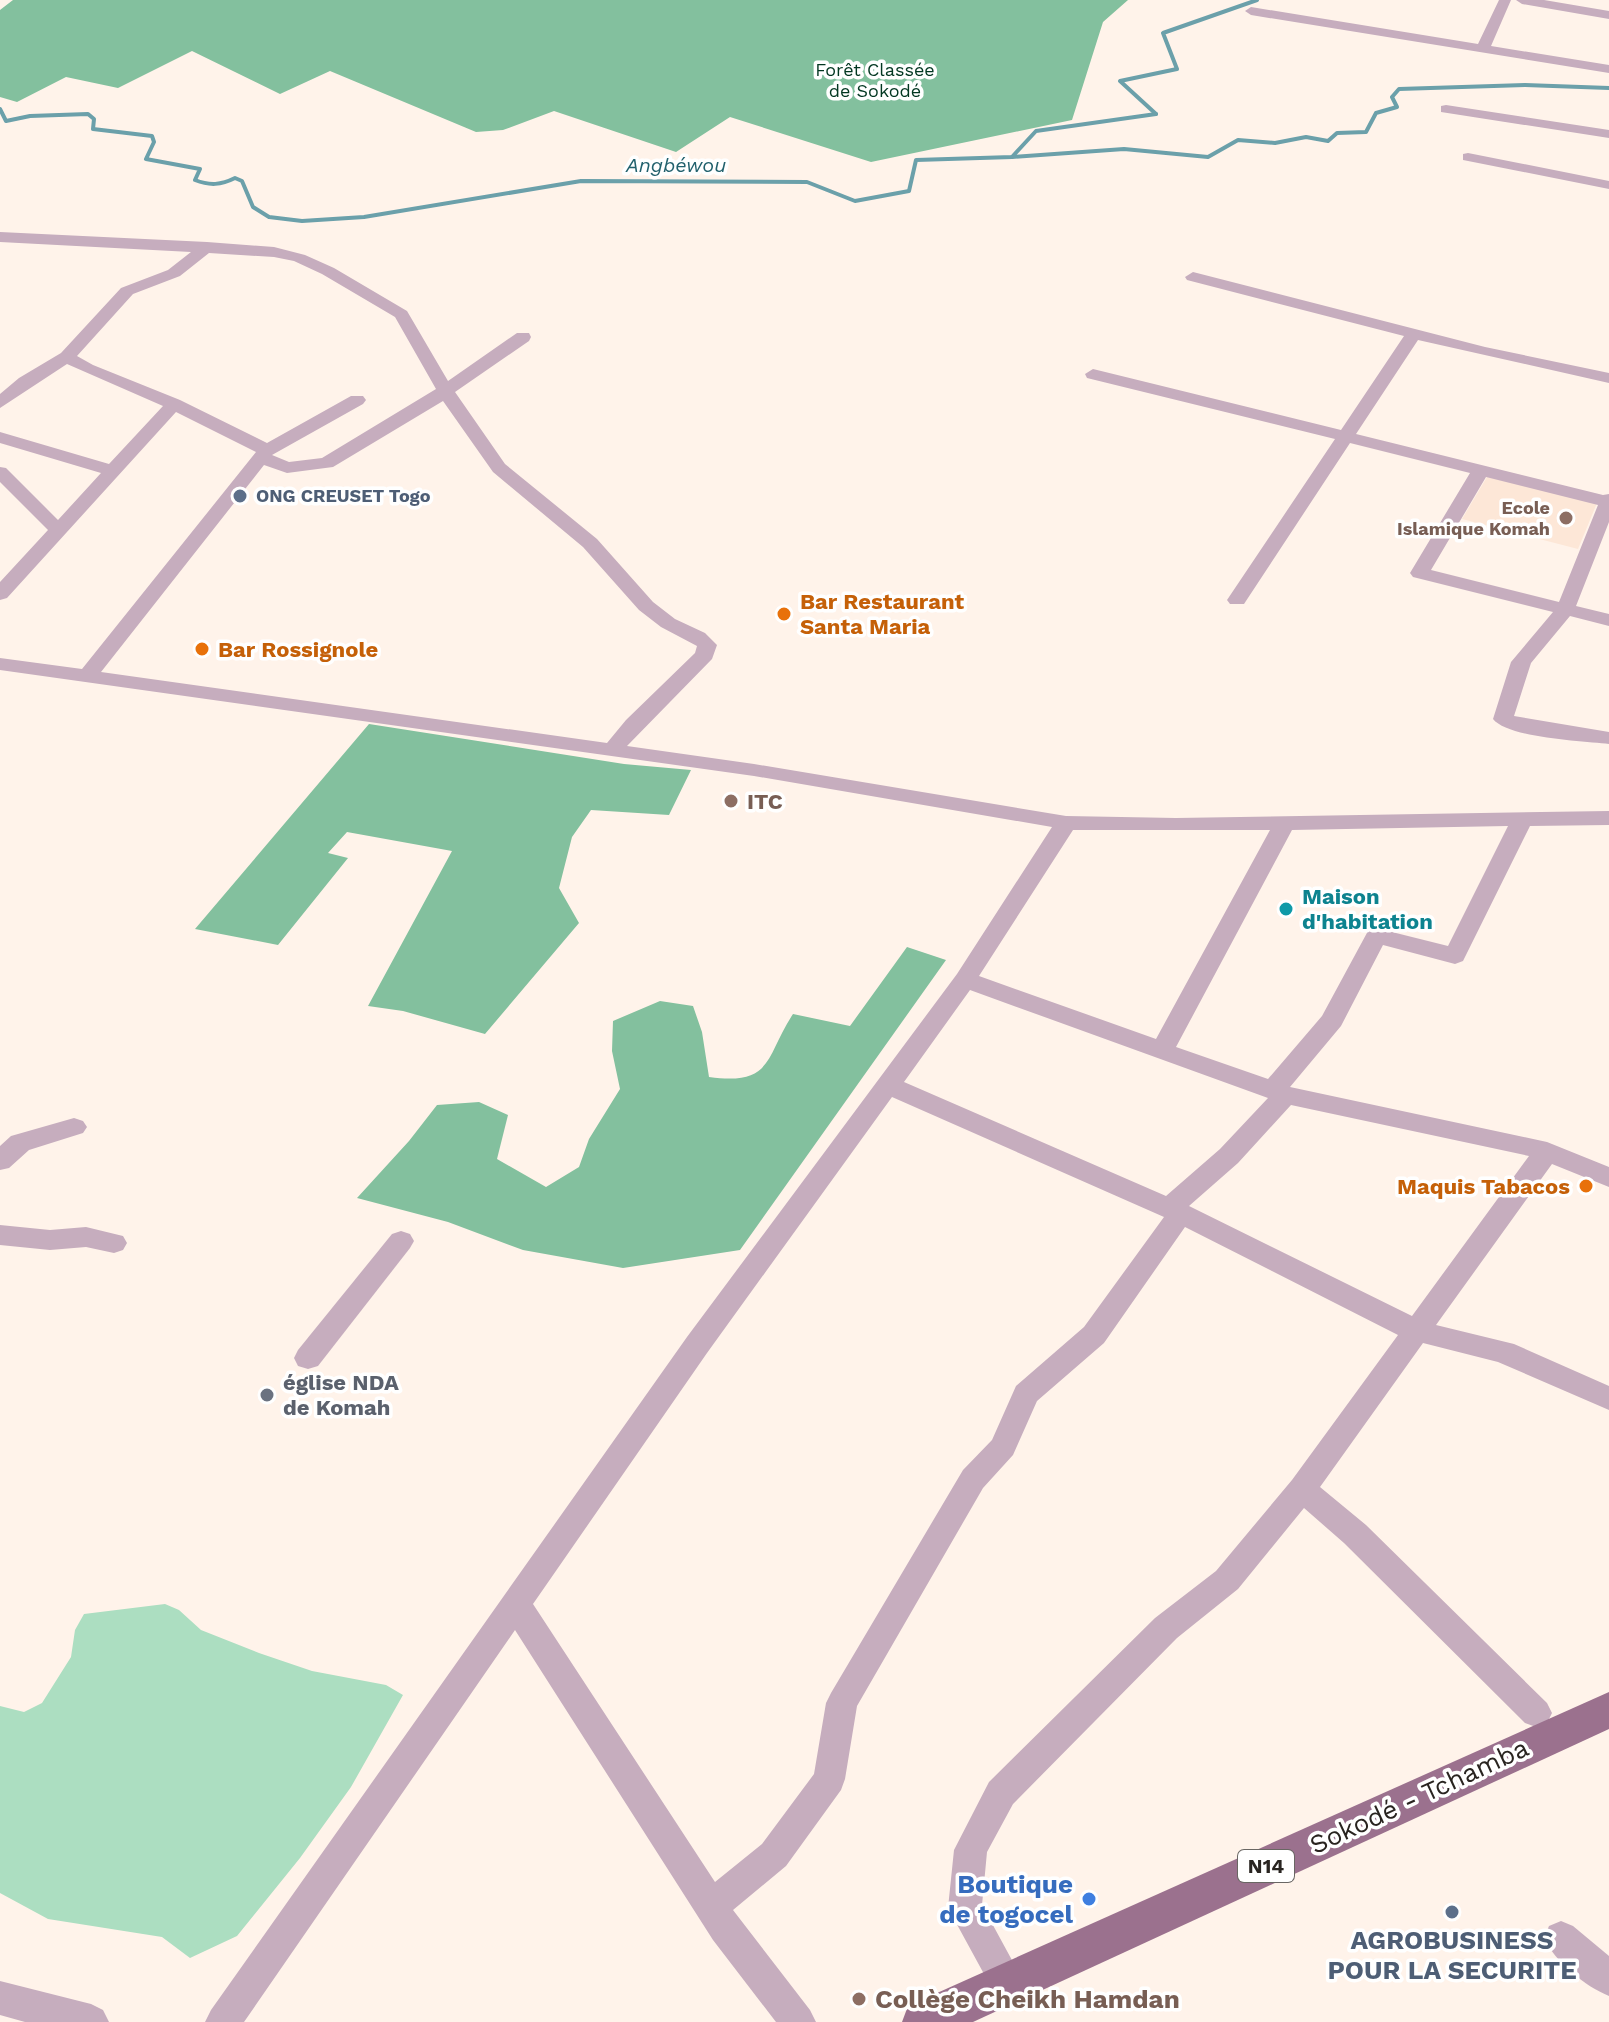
<svg xmlns="http://www.w3.org/2000/svg" width="1609" height="2022" font-family="'Work Sans',sans-serif">
<style>
.built{fill:#fde7d7}
.green{fill:#acdec1}
.forest{fill:#83c09e}
.lines{fill:none;stroke-linecap:round;stroke-linejoin:round}
.stream{stroke:#6ba0aa;stroke-width:4}
.minor{fill:#c6adbe;fill-rule:evenodd}
.major{fill:#9b718e;fill-rule:evenodd}
.service-dot{fill:#5c6f8a;stroke:#fff;stroke-width:3}
.education-dot{fill:#8d6e63;stroke:#fff;stroke-width:3}
.food-dot{fill:#e8710a;stroke:#fff;stroke-width:3}
.culture-dot{fill:#0f9aa8;stroke:#fff;stroke-width:3}
.worship-dot{fill:#6b7280;stroke:#fff;stroke-width:3}
.shop-dot{fill:#3f7fe0;stroke:#fff;stroke-width:3}
.labels{text-anchor:middle;stroke-width:7;stroke-linejoin:round;paint-order:stroke}
.far-park-label{font-size:18px;fill:#023721;stroke:#fff}
.far-service-label{font-size:18px;font-weight:bold;fill:#4e5e75;stroke:#fff;text-anchor:start}
.far-education-label{font-size:18px;font-weight:bold;fill:#785e54;stroke:#fff;text-anchor:end}
.far-water-label{font-size:20px;font-style:italic;fill:#22616d;stroke:#fff}
.shield{fill:#fff;stroke:#696663;stroke-width:2}
.shield-label{font-size:20px;font-weight:bold;fill:#292420}
.food-label{font-size:22px;font-weight:bold;fill:#c56008;stroke:#fff;text-anchor:start}
.education-label{font-size:22px;font-weight:bold;fill:#785e54;stroke:#fff;text-anchor:start}
.culture-label{font-size:22px;font-weight:bold;fill:#0d838f;stroke:#fff;text-anchor:start}
.worship-label{font-size:22px;font-weight:bold;fill:#5b616d;stroke:#fff;text-anchor:start}
.near-street-label{font-size:26px;fill:#292420;stroke:#fff}
.near-shop-label{font-size:26px;font-weight:bold;fill:#366cbe;stroke:#fff;text-anchor:end}
.near-service-label{font-size:26px;font-weight:bold;fill:#4e5e75;stroke:#fff}
.near-education-label{font-size:26px;font-weight:bold;fill:#785e54;stroke:#fff;text-anchor:start}
</style>
<rect width="100%" height="100%" fill="#fff3ea"/>
<polygon class="built" points="1487,477 1597,503 1578,549 1462,519"/>
<polygon class="green" points="165,1604 179,1610 201,1630 259,1653 312,1671 386,1685 403,1695 351,1787 300,1858 237,1936 190,1958 162,1937 48,1919 0,1893 0,1706 24,1712 42,1703 71,1657 75,1630 84,1614"/>
<g class="forest">
<polygon points="13,0 1128,0 1103,22 1072,120 871,162 730,117 676,152 554,111 503,130 476,132 330,71 280,94 192,51 118,88 66,77 17,102 0,97 0,10"/>
<polygon points="369,724 624,764 691,770 669,815 591,810 572,837 559,888 579,923 485,1034 403,1011 368,1006 452,851 347,832 328,853 348,858 278,945 195,929"/>
<path d="M907 947 946 960 740 1250 623 1268 523 1250 448 1222 357 1198 409 1141 437 1105 479 1102 508 1115 497 1159 546 1187 579 1167 589 1139 620 1089 612 1051 613 1021 660 1001 693 1006 702 1032 709 1077C774 1086 765 1056 793 1014L850 1026Z"/>
</g>
<g class="lines">
<g class="stream">
<path d="M0 109 6 121 30 116 88 114 94 119 93 129 152 136 154 142 146 159 200 169 195 180C210 186 221 185 235 178L242 181 253 207 269 217 302 221 364 217 581 181 807 182 855 201 909 191 916 160 1012 157 1036 131 1156 114"/>
<polyline points="1156,114 1120,81 1177,69 1163,33 1257,0"/>
<polyline points="1012,157 1124,149 1208,157 1238,140 1275,143 1306,137 1328,141 1337,133 1366,132 1376,113 1397,107 1392,97 1399,89 1525,85 1609,88"/>
</g>
<g class="minor">
<polygon points="1499,0 1511,0 1491,46 1609,65 1609,73 1251,15 1245,11 1251,7 1478,44"/>
<polygon points="1516,0 1544,0 1609,11 1609,19 1522,4"/>
<polygon points="1446,105 1609,130 1609,138 1441,112 1441,106"/>
<polygon points="1468,153 1609,181 1609,189 1463,160 1463,154"/>
<path d="M0 232 207 242 274 247 305 255 334 268 407 311 448 381 517 333H529L531 337 529 341 455 392 505 464 597 539 653 602 675 619 705 633 717 645 712 659 627 746 754 764 1066 816 1176 818 1609 811V825L1530 826 1463 961 1455 964 1383 945 1341 1026 1290 1087 1547 1142 1609 1167V1187L1552 1164 1436 1325 1514 1344 1609 1386V1410L1498 1362 1423 1343 1320 1487 1366 1525 1547 1703 1552 1713 1547 1723 1536 1727 1525 1723 1344 1543 1304 1508 1238 1589 1177 1638 1013 1804 987 1852 982 1905 1025 1984 1020 1996 1008 2001 996 1996 948 1908 954 1850 989 1782 1155 1618 1216 1571 1292 1480 1398 1335 1185 1227 1104 1343 1037 1401 1013 1455 983 1488 857 1706 845 1779 841 1790 786 1866 733 1910 810 2010 816 2022H776L713 1940 515 1630 244 2022H205L211 2010 687 1337 957 974 1052 827 754 776 0 670V658L82 669 256 452 176 412 7 598 0 600V582L48 530 0 482V467L6 468 58 520 101 473 0 443V432L109 464 163 406 67 364 0 408V394L19 378 61 353 121 288 168 270 191 252 0 242ZM209 253 274 257 294 261 322 274 395 317 436 389 322 458 289 462 272 455 363 404 366 400 363 396H351L267 443 180 400 93 365 77 356 133 294 180 276ZM443 401 493 472 583 547 639 610 661 627 697 646 695 653 626 720 607 743 101 672 264 465 287 473 333 467ZM1508 826 1448 946 1376 928 1368 931 1322 1016 1268 1079 1176 1047 1292 830ZM1073 830H1270L1156 1039 979 976ZM970 990 1268 1098 1220 1149 1166 1196 904 1082ZM892 1097 1164 1217 1084 1327 1016 1386 992 1440 963 1470 831 1693 826 1703 814 1774 762 1844 715 1882 533 1604 707 1353ZM1291 1105 1529 1156 1412 1316 1189 1206 1238 1163Z"/>
<path d="M1193 272 1485 347 1609 373V383L1418 340 1356 434 1603 495 1609 494V522L1576 606 1609 614V626L1570 616 1531 663 1514 716 1609 732V744C1583 741 1508 738 1493 719L1511 662 1553 612 1413 577 1410 573 1470 473 1350 443 1244 604H1230L1227 600 1335 439 1087 378 1085 374 1093 369 1341 430 1404 336 1187 280 1185 277ZM1486 477 1598 505 1559 602 1431 570Z"/>
<polygon points="74,1118 83,1121 87,1127 83,1133 29,1150 9,1168 0,1170 0,1146 11,1136"/>
<polygon points="0,1225 50,1230 86,1227 123,1236 127,1243 123,1250 114,1253 86,1247 50,1250 0,1245"/>
<polygon points="401,1231 410,1234 414,1241 410,1248 318,1366 308,1369 298,1366 294,1358 298,1350 392,1234"/>
<path d="M1561 1921 1573 1926 1609 1956V1996C1586 1987 1554 1961 1544 1938L1549 1926Z"/>
<polygon points="0,1981 91,2004 103,2010 109,2022 25,2022 0,2015"/>
</g>
<polygon class="major" points="1609,1692 1609,1729 973,2022 902,2022 908,2006"/>
</g>
<g class="service-dot">
<circle cx="240" cy="496" r="8"/>
<circle cx="1452" cy="1912" r="8"/>
</g>
<g class="education-dot">
<circle cx="1566" cy="518" r="8"/>
<circle cx="731" cy="801" r="8"/>
<circle cx="859" cy="1999" r="8"/>
</g>
<g class="food-dot">
<circle cx="784" cy="614" r="8"/>
<circle cx="202" cy="649" r="8"/>
<circle cx="1586" cy="1186" r="8"/>
</g>
<circle class="culture-dot" cx="1286" cy="909" r="8"/>
<circle class="worship-dot" cx="267" cy="1395" r="8"/>
<circle class="shop-dot" cx="1089" cy="1899" r="8"/>
<g class="labels">
<g class="far-park-label">
<text x="875" y="76">Forêt Classée<tspan x="875" dy="21">de Sokodé</tspan></text>
</g>
<g class="far-service-label">
<text x="256" y="502">ONG CREUSET Togo</text>
</g>
<g class="far-education-label">
<text x="1550" y="514">Ecole<tspan x="1550" dy="21">Islamique Komah</tspan></text>
</g>
<g class="far-water-label">
<text x="676" y="172">Angbéwou</text>
</g>
<rect class="shield" x="1238" y="1850" width="56" height="32" rx="6"/>
<g class="shield-label">
<text x="1266" y="1873">N14</text>
</g>
<g class="food-label">
<text x="800" y="609">Bar Restaurant<tspan x="800" dy="25">Santa Maria</tspan></text>
<text x="218" y="657">Bar Rossignole</text>
<text x="1570" y="1194" text-anchor="end">Maquis Tabacos</text>
</g>
<g class="education-label">
<text x="747" y="809">ITC</text>
</g>
<g class="culture-label">
<text x="1302" y="904">Maison<tspan x="1302" dy="25">d'habitation</tspan></text>
</g>
<g class="worship-label">
<text x="283" y="1390">église NDA<tspan x="283" dy="25">de Komah</tspan></text>
</g>
<g class="near-street-label">
<text transform="translate(1419 1796) rotate(-25)" y="9">Sokodé - Tchamba</text>
</g>
<g class="near-shop-label">
<text x="1073" y="1893">Boutique<tspan x="1073" dy="30">de togocel</tspan></text>
</g>
<g class="near-service-label">
<text x="1452" y="1949">AGROBUSINESS<tspan x="1452" dy="30">POUR LA SECURITE</tspan></text>
</g>
<g class="near-education-label">
<text x="875" y="2008">Collège Cheikh Hamdan</text>
</g>
</g>
</svg>
